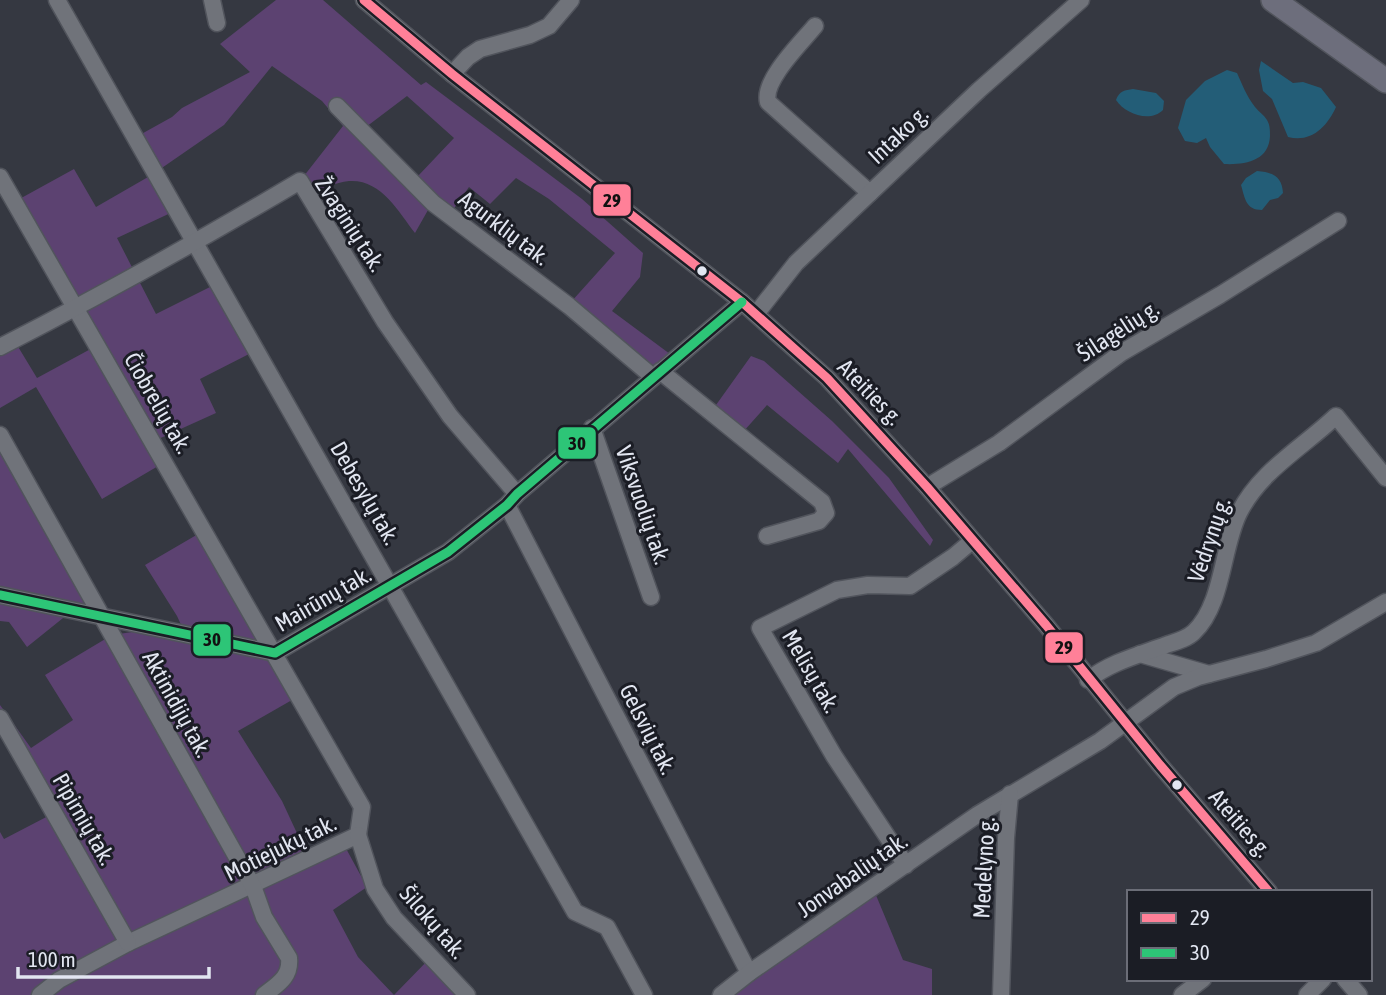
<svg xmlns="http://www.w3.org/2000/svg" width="1386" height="995" font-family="'Asap Condensed',sans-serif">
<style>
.green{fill:#5c4271;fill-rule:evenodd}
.water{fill:#235d77}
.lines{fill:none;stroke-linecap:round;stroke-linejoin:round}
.minor-casing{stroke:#51545c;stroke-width:19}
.highway-casing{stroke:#51545c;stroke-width:26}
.minor{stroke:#70737a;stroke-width:16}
.highway{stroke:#6d6e7c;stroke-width:23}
.bus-1-casing{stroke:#1b1d25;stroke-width:14}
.bus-2-casing{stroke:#1b1d25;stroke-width:14}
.bus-1{stroke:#ff8098;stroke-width:9}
.bus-2{stroke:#2dc577;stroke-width:9}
.bus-dot{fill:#e2e6f1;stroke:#1b1d25;stroke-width:2.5}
.labels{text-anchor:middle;stroke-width:6;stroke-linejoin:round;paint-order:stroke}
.street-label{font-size:23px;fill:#e2e6f1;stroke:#1b1d25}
.line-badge{stroke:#1b1d25;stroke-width:2.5}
.pale-badge-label{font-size:19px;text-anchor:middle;font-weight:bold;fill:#111}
</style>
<rect width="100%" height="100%" fill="#353841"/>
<g class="green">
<path d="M276 0H323L421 85 426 82 582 199 643 253 640 277 612 311 670 354 649 370 571 302 615 253 549 199 516 178 490 204 469 187 448 217 432 203 415 233C398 211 381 179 349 181 336 182 320 190 307 194L300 181 343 126 322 101 272 66 224 125 156 172 177 210 117 238 156 314 214 285 251 353 200 379 216 413 154 441 165 462 102 499 36 387 0 408V354L17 345 37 378 98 345 14 202 74 169 96 207 155 173 136 137 172 117 182 108 250 72 220 44ZM407 96 454 138 418 176 407 177 366 127Z"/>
<polygon points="751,356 764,361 832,421 889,478 933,540 930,546 848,449 838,463 767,405 743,432 716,405"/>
<polygon points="0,447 91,607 73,610 27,647 9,622 0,621"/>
<polygon points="205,530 299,696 238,731 282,801 309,859 343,843 367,887 333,910 358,957 394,995 431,957 467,995 0,995 0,832 4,839 54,813 0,720 0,705 31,748 73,720 45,675 112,635 132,632 189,642 177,616 145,565"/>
<polygon points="873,888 903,960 932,969 932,995 721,995"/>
</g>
<g class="water">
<path d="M1261 61 1293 83 1303 82 1321 88 1336 107C1327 127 1311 143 1288 137L1272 99 1263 91 1259 70Z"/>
<path d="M1227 70 1237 73C1242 84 1247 97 1255 107 1259 112 1264 115 1267 120 1270 125 1270 130 1270 136 1269 161 1245 165 1224 164L1210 147 1206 138 1197 143 1185 141 1178 128 1186 100 1205 81Z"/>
<path d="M1133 89 1156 93 1164 101 1163 110C1150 123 1125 114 1116 100 1119 91 1125 90 1133 89Z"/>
<path d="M1257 171C1273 172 1282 177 1283 193L1278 198 1270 200 1262 210C1246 210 1245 199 1241 185L1246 178Z"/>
</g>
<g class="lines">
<defs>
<g id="minor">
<polyline points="57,0 575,912 607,927 644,995"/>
<polyline points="212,0 217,23"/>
<polyline points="364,0 452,74 742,302 827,378 927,487 1046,625 1160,765 1269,892"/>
<path d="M815 26C801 43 762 81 768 102L870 193"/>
<polyline points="452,74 468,57 480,49 530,35 549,26 571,0"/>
<polyline points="337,106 433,203 569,306 653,377"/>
<polyline points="0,177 362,807 358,835 128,943 59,980 40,995"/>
<polyline points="756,314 796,263 979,90 1081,0"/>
<path d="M0 347C102 295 202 239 300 181L385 322 450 416 517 494"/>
<polyline points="660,371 822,502 826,513 819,521 767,536"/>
<polyline points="592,428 651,597"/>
<path d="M0 435 253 886 264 917 289 958C291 977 278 984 264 995"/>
<polyline points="927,487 999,443 1121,353 1220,295 1338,221"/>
<polyline points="507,505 749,973"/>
<polyline points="0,595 275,653 448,552 507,505 517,494 742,302"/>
<polyline points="1140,654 1209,674"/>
<path d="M1088 680C1111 662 1139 655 1166 645 1175 642 1187 639 1194 632 1223 605 1222 547 1239 513 1260 471 1302 448 1336 416L1386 478"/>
<polyline points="0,718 128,943"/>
<polyline points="358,835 375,889 394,918 467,995"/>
<polyline points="906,865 834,756 760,628 837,590 868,585 910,586 953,557 972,541"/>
<polyline points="1345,979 1359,995"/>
<polyline points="721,995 749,973 977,815 1100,741 1174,687 1198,677 1266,659 1316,643 1386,602"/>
<polyline points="1001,995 1006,838 1010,794"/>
<polyline points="1182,995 1203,979"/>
<polyline points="1307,995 1323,979"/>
</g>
<polyline id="highway" points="1273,0 1386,81"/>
</defs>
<use href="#minor" class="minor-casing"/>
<use href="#highway" class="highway-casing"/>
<use href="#minor" class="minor"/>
<use href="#highway" class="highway"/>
<defs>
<polyline id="bus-1" points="364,0 452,74 742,302 827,378 927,487 1046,625 1160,765 1269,892"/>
<polyline id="bus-2" points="0,595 275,653 448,552 507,505 517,494 742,302"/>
</defs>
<use href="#bus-1" class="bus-1-casing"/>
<use href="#bus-2" class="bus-2-casing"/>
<use href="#bus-1" class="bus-1"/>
<use href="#bus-2" class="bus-2"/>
</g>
<g class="bus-dot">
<circle cx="702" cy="271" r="6"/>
<circle cx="1177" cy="785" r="6"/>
</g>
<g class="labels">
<g class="street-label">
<text transform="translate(898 135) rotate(-43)" y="8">Intako g.</text>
<text transform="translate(350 224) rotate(57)" y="8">Žvaginių tak.</text>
<text transform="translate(504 228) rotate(37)" y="8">Agurklių tak.</text>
<text transform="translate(1118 331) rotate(-33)" y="8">Šilagėlių g.</text>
<text transform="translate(870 392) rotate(46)" y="8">Ateities g.</text>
<text transform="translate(158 403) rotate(60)" y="8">Čiobrelių tak.</text>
<text transform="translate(365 493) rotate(60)" y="8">Debesylų tak.</text>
<text transform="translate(643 505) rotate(71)" y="8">Viksvuolių tak.</text>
<text transform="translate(1209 540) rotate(-71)" y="8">Vėdrynų g.</text>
<text transform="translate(323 599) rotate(-30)" y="8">Mairūnų tak.</text>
<text transform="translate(811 671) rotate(60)" y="8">Melisų tak.</text>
<text transform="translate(177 704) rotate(61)" y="8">Aktinidijų tak.</text>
<text transform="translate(648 729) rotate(63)" y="8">Gelsvių tak.</text>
<text transform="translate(84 819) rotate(60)" y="8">Pipirnių tak.</text>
<text transform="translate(1240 823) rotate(49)" y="8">Ateities g.</text>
<text transform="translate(280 848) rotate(-26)" y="8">Motiejukų tak.</text>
<text transform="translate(984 868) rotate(-87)" y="8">Medelyno g.</text>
<text transform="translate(852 875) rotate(-35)" y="8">Jonvabalių tak.</text>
<text transform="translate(433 922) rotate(49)" y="8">Šilokų tak.</text>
</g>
</g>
<g class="line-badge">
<rect x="592" y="183" width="40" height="34" rx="7" fill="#ff8098"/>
<rect x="557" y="426" width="40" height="34" rx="7" fill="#2dc577"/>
<rect x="192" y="623" width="40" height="34" rx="7" fill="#2dc577"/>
<rect x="1044" y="631" width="40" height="33" rx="7" fill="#ff8098"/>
</g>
<g class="pale-badge-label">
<text x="612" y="207">29</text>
<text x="577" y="450">30</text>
<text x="212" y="646">30</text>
<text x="1064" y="654">29</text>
</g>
<rect x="1127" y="890" width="245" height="91" fill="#1b1d25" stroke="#6b6d77" stroke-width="2"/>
<rect x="1141" y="913" width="35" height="10" fill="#ff8098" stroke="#6b6d77" stroke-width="2"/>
<text x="1190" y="925" font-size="21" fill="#e2e6f1">29</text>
<rect x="1141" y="948" width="35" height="10" fill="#2dc577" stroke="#6b6d77" stroke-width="2"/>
<text x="1190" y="960" font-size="21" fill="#e2e6f1">30</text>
<path d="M18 967v10h191v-10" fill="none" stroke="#e2e6f1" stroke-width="3.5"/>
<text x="28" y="967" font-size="21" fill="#e2e6f1" stroke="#1b1d25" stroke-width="5" paint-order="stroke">100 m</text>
</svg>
